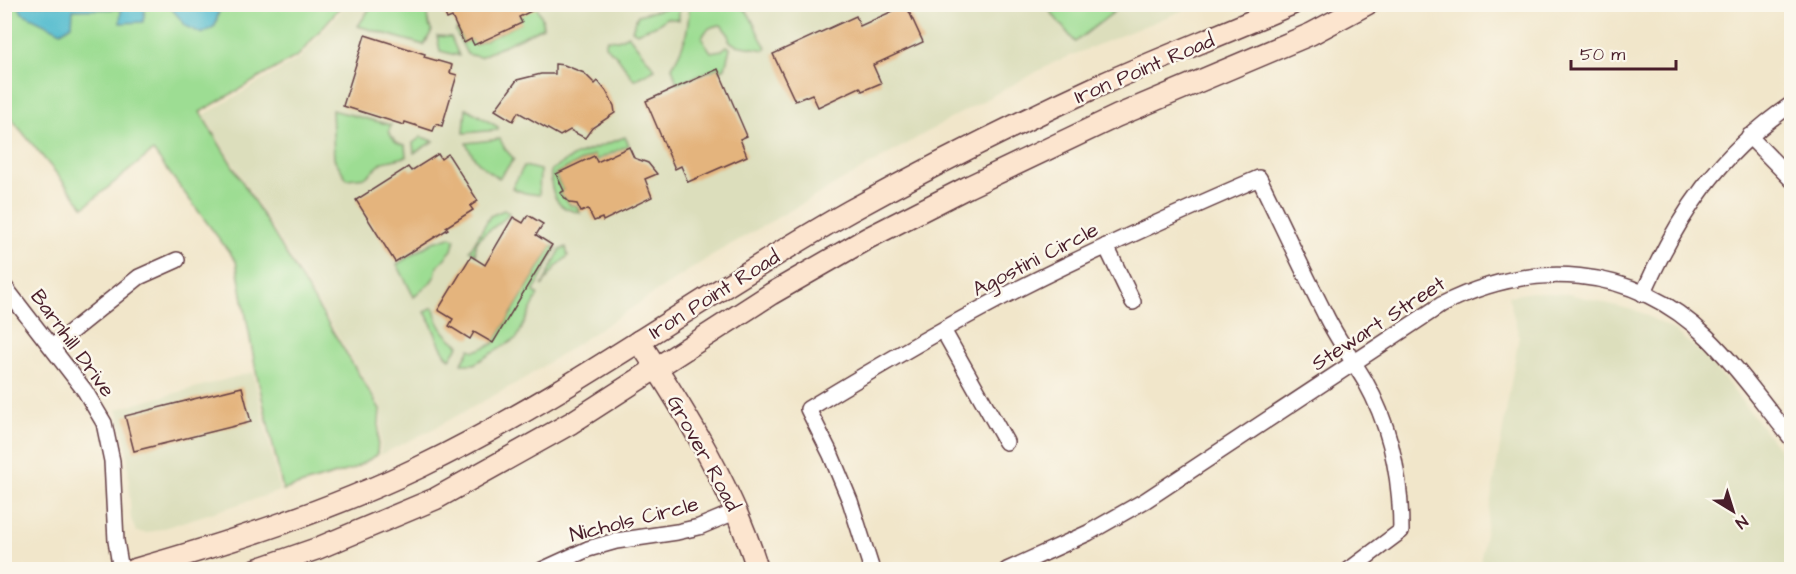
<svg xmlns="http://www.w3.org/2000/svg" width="1796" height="574" font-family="'Architects Daughter',sans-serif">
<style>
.built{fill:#dcdebc}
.green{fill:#9ddd93;stroke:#747e5f;stroke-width:1.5}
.water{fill:#51bbce;stroke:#4e6d7c;stroke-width:1.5}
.building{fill:#e4b47d}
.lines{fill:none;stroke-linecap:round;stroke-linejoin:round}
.street-casing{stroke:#633d43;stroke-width:18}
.secondary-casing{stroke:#633d43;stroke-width:24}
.street{stroke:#fff;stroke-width:15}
.secondary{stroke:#fce5cf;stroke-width:21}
.labels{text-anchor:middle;stroke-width:5;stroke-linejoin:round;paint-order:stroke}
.street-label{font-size:21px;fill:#4a1f2b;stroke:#fbf7ec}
</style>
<rect width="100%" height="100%" fill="#fbf7ec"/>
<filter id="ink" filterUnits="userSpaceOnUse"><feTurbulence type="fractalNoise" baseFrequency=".0167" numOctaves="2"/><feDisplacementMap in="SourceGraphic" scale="12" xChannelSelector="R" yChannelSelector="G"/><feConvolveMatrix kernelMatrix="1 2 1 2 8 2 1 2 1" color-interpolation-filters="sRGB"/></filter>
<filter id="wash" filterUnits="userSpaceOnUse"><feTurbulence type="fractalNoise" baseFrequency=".008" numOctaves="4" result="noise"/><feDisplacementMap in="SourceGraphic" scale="24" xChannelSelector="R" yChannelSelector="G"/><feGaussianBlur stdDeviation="1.35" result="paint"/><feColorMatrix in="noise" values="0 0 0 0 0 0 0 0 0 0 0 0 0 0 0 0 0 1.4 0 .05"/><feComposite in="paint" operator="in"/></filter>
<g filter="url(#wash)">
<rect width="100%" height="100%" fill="#f1e6ca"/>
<g class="built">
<polygon points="346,5 1196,5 1053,63 957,115 714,254 522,380 431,430 380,455 382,408 204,115 300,58"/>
<polygon points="1532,292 1570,294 1640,312 1672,329 1700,352 1726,381 1791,464 1792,566 1788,569 1479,569 1519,336 1508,296"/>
<polygon points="253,372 280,491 148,533 136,532 131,519 127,446 117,409"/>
</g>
<g class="green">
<polygon points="4,5 342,5 299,55 200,112 380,409 377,455 353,469 283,490 256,371 236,261 153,151 84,207 5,111"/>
<path d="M372 5H431C426 14 426 22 432 31L424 45 358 26Z"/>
<polygon points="536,5 542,18 543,27 480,57 467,54 456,32 457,28 464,43 471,39 475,45 521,23 519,17"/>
<path d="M679 5V20L666 18C655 29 649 26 637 33L632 30 638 15Z"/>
<path d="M689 5C704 4 740 0 748 13 755 24 758 36 766 47L765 50 736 45 729 41V35L721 25C711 26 705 29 702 39L711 52 722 50 727 46 730 48 725 68 720 71 719 67 677 84 672 67C685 45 689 30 689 5Z"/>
<polygon points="1045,5 1123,5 1075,42"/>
<polygon points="628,35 655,69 634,80 617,56 605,46 607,39 618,40"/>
<polygon points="437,36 451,37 459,56 440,51"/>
<polygon points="466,108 498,127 498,130 464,133"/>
<path d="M332 110 391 125 389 131C392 139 396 144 405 145L406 157 383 162 366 177 347 179 334 159Z"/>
<polygon points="421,137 434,141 414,153 413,143"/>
<path d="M625 137 629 145 597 160 594 155 556 173 555 175 563 190 560 193 570 205 576 206 580 213C575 211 569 210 565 208 552 201 550 182 551 170L574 156Z"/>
<path d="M500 139 505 149 514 159 499 178C483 169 474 160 466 143Z"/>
<polygon points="524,166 540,170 539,195 525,193 512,188"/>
<path d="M504 210 509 213C500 229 471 233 476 254L470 250 490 216Z"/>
<polygon points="450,237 455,239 452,250 437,267 435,276 430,283 414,297 397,264 433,242"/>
<polygon points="552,246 556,248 534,291 538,295 517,338 474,364 461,364 470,349 475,351 493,344"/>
<polygon points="566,247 568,256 556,267 542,286 560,250"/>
<path d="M431 308H434C436 323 446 337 459 345L450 359C438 348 435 327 425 312Z"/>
</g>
<g class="water">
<polygon points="146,4 143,22 120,23 121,9 73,10 72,25 61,32 22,13 18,5"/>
<polygon points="173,5 173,4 225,5 219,11 215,26 202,34 186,26 171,8"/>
</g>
<g id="blocks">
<g class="building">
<polygon points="441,4 545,4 519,17 522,23 474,45 471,39 464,43 452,17 447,19"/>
<polygon points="906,5 923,42 873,65 881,83 862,91 860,87 818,107 812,94 795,101 773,54 856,16 860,26"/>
<polygon points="365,35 425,54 424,57 452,65 450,73 457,75 442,126 436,124 433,131 405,122 404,125 343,106"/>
<polygon points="555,64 564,65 584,73 595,84 598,81 606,91 614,106 615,113 592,128 585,138 570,130 560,136 518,112 513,121 495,110 517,80 541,74 555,74"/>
<polygon points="718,69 747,136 740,139 747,156 688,182 681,166 675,169 646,101"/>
<polygon points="629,147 634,158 648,163 657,174 645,179 652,197 603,221 602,218 594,221 588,209 581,212 577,204 570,203 560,193 564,191 556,174 594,156 597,162"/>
<polygon points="438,154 441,159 448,154 478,201 470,206 473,210 446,227 448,229 395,262 356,200 408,167 411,171"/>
<polygon points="528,215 543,224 536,235 552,245 493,343 474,332 470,339 449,326 453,319 438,310 471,256 485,265 513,217 523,223"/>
<polygon points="242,387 251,422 134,451 125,416"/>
</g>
</g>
</g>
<g filter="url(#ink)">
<use href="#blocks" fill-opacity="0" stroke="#633d43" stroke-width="1.5"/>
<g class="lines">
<defs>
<g id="street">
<polyline points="1749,136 1792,180"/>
<polyline points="1106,246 1133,302"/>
<polyline points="4,286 85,391 104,423 112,461 116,541 121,570"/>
<path d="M1643 294C1678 215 1719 153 1792 104"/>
<polyline points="943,330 1006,442"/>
<polyline points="52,347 139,277 177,260"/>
<polyline points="542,570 588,549 616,541 677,532 699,527 737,511"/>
<path d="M872 570 850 501 831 455 808 409C877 367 946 326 1018 289 1097 249 1178 213 1259 178 1281 223 1302 269 1325 314 1336 337 1352 359 1365 381 1391 427 1401 479 1401 531L1349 570"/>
<path d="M1007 570 1088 533 1146 500 1441 305C1531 259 1632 264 1707 337 1738 367 1764 405 1792 439"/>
</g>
<g id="secondary">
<path d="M639 341C686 413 732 487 758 570"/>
<path d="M133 570C231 542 328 511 420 467 571 394 705 293 850 211 932 166 1015 124 1100 85 1163 57 1228 32 1292 4"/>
<polyline points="255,570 316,549 435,499 571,423 771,294 868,238 968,187 1117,116 1311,34 1367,4"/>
</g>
</defs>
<use href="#street" class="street-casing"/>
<use href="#secondary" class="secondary-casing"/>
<use href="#street" class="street"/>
<use href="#secondary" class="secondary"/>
</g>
</g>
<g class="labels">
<g class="street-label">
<text transform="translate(1144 68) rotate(-23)" y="7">Iron Point Road</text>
<text transform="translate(1035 259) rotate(-27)" y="7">Agostini Circle</text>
<text transform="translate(714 294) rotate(-32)" y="7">Iron Point Road</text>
<text transform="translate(1378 323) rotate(-33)" y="7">Stewart Street</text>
<text transform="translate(73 343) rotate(54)" y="7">Barnhill Drive</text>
<text transform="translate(704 453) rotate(61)" y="7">Grover Road</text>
<text transform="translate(634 519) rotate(-14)" y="7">Nichols Circle</text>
</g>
</g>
<rect width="1796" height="574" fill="none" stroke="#fbf7ec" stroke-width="24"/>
<g transform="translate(1733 511) rotate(142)" stroke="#fbf7ec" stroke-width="4.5" paint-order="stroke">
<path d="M0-4.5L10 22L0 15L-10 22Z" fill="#4a1f2b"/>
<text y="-9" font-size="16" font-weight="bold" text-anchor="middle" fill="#4a1f2b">N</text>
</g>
<path d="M1571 60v9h105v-9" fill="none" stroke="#4a1f2b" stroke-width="3"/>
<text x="1580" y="60" font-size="18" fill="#4a1f2b" stroke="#fbf7ec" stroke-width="4.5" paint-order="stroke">50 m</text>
</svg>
